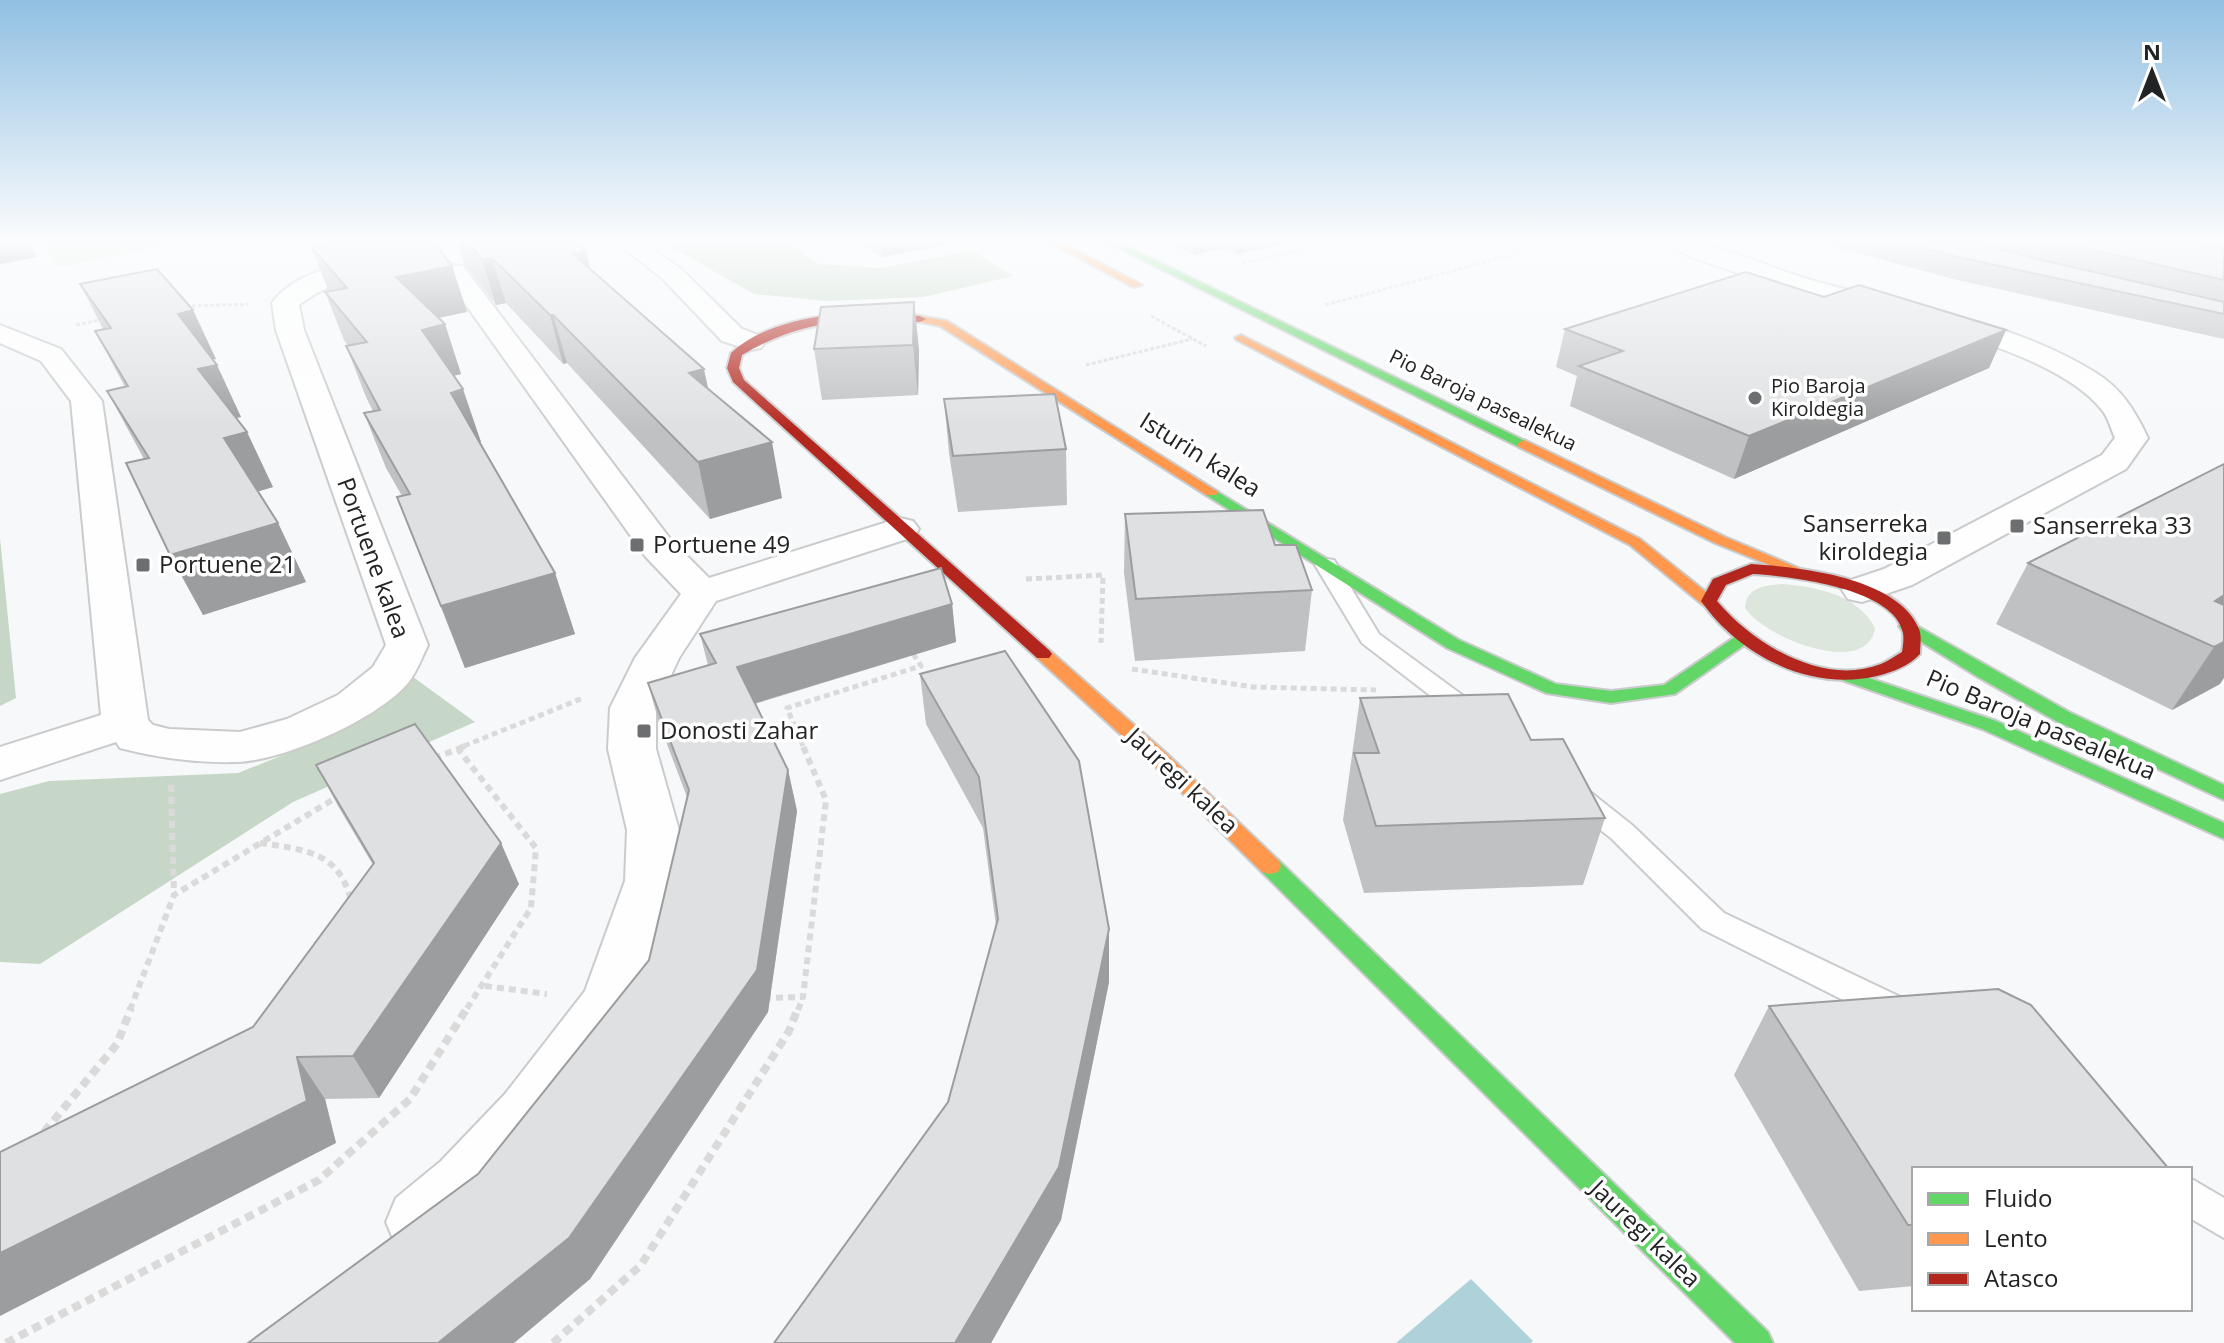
<svg xmlns="http://www.w3.org/2000/svg" width="2224" height="1343" font-family="'Open Sans',sans-serif">
<style>
.green{fill:#dce6dc}
.forest{fill:#c7d7c7}
.water{fill:#afd2da}
.lines{fill:none;stroke-linecap:round;stroke-linejoin:round}
.lane-casing{stroke:#cacbcc;stroke-width:4}
.street-casing{stroke:#cacbcc;stroke-width:4}
.fast-casing{stroke:#cacbcc;stroke-width:4}
.slow-casing{stroke:#cacbcc;stroke-width:4}
.jam-casing{stroke:#cacbcc;stroke-width:4}
.path-far3{stroke:#dadadb;stroke-width:3;stroke-dasharray:4 2;stroke-linecap:butt}
.path-far2{stroke:#dadadb;stroke-width:5;stroke-dasharray:6 4;stroke-linecap:butt}
.path-far1{stroke:#dadadb;stroke-width:6;stroke-dasharray:7 5;stroke-linecap:butt}
.path{stroke:#dadadb;stroke-width:8;stroke-dasharray:9 6;stroke-linecap:butt}
.lane{fill:#fefefe;fill-rule:evenodd}
.street{fill:#fefefe;fill-rule:evenodd}
.fast{fill:#63d668;fill-rule:evenodd}
.slow{fill:#ff974d;fill-rule:evenodd}
.jam{fill:#b3261e;fill-rule:evenodd}
.wall{fill:#c0c1c2}
.shaded-wall{fill:#9c9d9e}
.building{fill:#dfe0e1;stroke:#9c9d9e;stroke-width:2}
.poi-dot{fill:#6d6e6f;stroke:#fff;stroke-width:3}
.labels{text-anchor:middle;stroke-width:7;stroke-linejoin:round;paint-order:stroke}
.far-poi-label{font-size:20px;fill:#222324;stroke:#fff;text-anchor:start}
.far-street-label{font-size:20px;fill:#222324;stroke:#fff}
.street-label{font-size:24px;fill:#222324;stroke:#fff}
.poi-label{font-size:24px;fill:#222324;stroke:#fff;text-anchor:start}
</style>
<rect width="100%" height="100%" fill="#f7f8fa"/>
<g class="green">
<polygon points="41,242 183,242 58,267"/>
<path d="M1783 584C1817 587 1858 595 1875 628 1867 678 1766 639 1745 608 1746 587 1765 585 1783 584Z"/>
</g>
<g class="forest">
<polygon points="663,242 786,242 818,264 880,268 972,251 1013,276 924,297 826,301 754,294"/>
<polygon points="0,538 16,698 0,706"/>
<polygon points="413,677 475,722 293,802 40,964 0,962 0,794 49,781 238,773 321,740"/>
</g>
<polygon class="water" points="1471,1279 1533,1341 1531,1343 1396,1343"/>
<g class="lines">
<defs>
<g id="lane">
<polygon points="1326,559 1334,560 1379,634 1480,708 1484,714 1480,720 1462,720 1362,643 1315,565"/>
<polygon points="1579,789 1589,791 1632,825 1724,913 1913,1003 1917,1013 1913,1023 1901,1027 1889,1023 1702,929 1612,839 1569,805 1565,798 1569,791"/>
<polygon points="2190,1178 2224,1198 2224,1238 2190,1218"/>
</g>
<g id="street">
<polygon points="616,242 643,242 681,269 742,329 761,336 765,342 761,348 751,350 722,341 663,279"/>
<path d="M1670 242C1717 240 1765 267 1811 280 1905 307 2011 319 2096 373 2122 389 2135 411 2148 438L2126 469 1912 585 1862 602 1848 599 1842 590 1848 581 1884 569 2102 455 2115 438C2111 429 2108 417 2102 410 2044 336 1823 304 1730 270 1713 264 1681 257 1670 242Z"/>
<path d="M387 259 463 266 671 540 709 578 900 518 913 521 919 529 913 537 716 601 679 658 656 708V749L679 830V881L641 1002 551 1136 489 1207 446 1246 421 1256 396 1246 386 1222 396 1198 441 1161 505 1094 585 991 625 881 627 830 608 749 610 708 635 658 681 594 645 556 446 277C394 269 342 272 299 305L304 330 428 645C422 657 417 672 408 683 378 719 283 761 237 762 197 763 158 758 120 748L116 742 0 780V747L101 715 71 401 41 361 0 343V325L61 349 102 401 148 720 153 725 169 729 240 732 287 719 338 695 373 667 386 645 276 330 272 303C295 270 350 262 387 259Z"/>
</g>
<g id="fast">
<polygon points="1106,242 1118,242 1531,444 1524,448 1519,447"/>
<polygon points="1211,488 1459,640 1556,684 1611,691 1664,685 1735,637 1741,636 1750,641 1675,694 1611,703 1546,693 1447,648 1206,495 1204,492"/>
<polygon points="1908,621 2069,712 2224,785 2224,800 2056,721 1978,677 1902,630 1899,626 1902,622"/>
<polygon points="1848,671 1996,721 2224,823 2224,839 1982,729 1842,680 1839,676"/>
<polygon points="1270,858 1278,860 1768,1332 1773,1343 1735,1343 1262,872 1259,866 1262,860"/>
</g>
<g id="slow">
<polygon points="1049,242 1061,242 1142,285 1133,287"/>
<polygon points="920,316 947,321 1218,492 1216,495 1206,495 940,326 916,321 914,319"/>
<polygon points="1241,335 1640,539 1717,601 1715,605 1703,605 1630,545 1237,340 1235,338"/>
<polygon points="1524,440 1725,537 1803,570 1801,573 1789,573 1715,543 1519,447 1517,444"/>
<polygon points="1043,649 1049,650 1167,754 1278,860 1281,866 1278,872 1270,874 1262,872 1153,764 1037,658 1034,654"/>
</g>
<g id="jam">
<path d="M872 312 920 316 926 319 920 322C855 316 799 321 742 355L739 368 744 380 1049 650 1052 654 1049 658H1037L733 382 727 368 731 353C767 320 825 314 872 312Z"/>
<path d="M1751 564C1799 567 1898 577 1919 629 1922 636 1920 646 1920 654 1909 666 1893 672 1877 676 1810 692 1739 655 1701 601L1713 579ZM1753 574C1789 576 1895 588 1903 633 1904 639 1903 646 1902 652 1895 656 1888 661 1881 664 1823 687 1753 644 1717 601L1726 585Z"/>
</g>
</defs>
<use href="#lane" class="lane-casing"/>
<use href="#street" class="street-casing"/>
<use href="#fast" class="fast-casing"/>
<use href="#slow" class="slow-casing"/>
<use href="#jam" class="jam-casing"/>
<g class="path-far3">
<polyline points="1242,263 1335,242"/>
<polyline points="1325,305 1513,255 1530,242"/>
<polyline points="186,306 248,304"/>
<polyline points="1151,316 1206,346"/>
<polyline points="76,325 105,319"/>
<polyline points="1086,365 1192,339"/>
</g>
<g class="path-far2">
<polyline points="1026,579 1103,575 1101,643"/>
<polyline points="1132,669 1253,687 1376,690"/>
<polyline points="464,746 583,698"/>
<polyline points="803,746 787,708 921,666 912,652"/>
</g>
<g class="path-far1">
<polyline points="458,749 469,744"/>
<polyline points="434,758 458,749 536,848 531,908 466,1010"/>
<polyline points="171,785 174,895"/>
<path d="M260 843C305 850 339 851 351 901"/>
<polyline points="485,986 547,994"/>
<polyline points="764,998 803,997 826,800 802,744"/>
<polyline points="130,1010 174,895 339,796"/>
<polyline points="798,1010 803,997"/>
</g>
<g class="path">
<polyline points="44,1132 117,1044 131,1008"/>
<polyline points="6,1343 319,1180 410,1099 467,1008"/>
<polyline points="553,1343 641,1265 789,1031 798,1008"/>
</g>
<use href="#lane" class="lane"/>
<use href="#street" class="street"/>
<use href="#fast" class="fast"/>
<use href="#slow" class="slow"/>
<use href="#jam" class="jam"/>
</g>
<g class="wall">
<polygon points="458,242 574,242 590,269 709,389 782,498 710,519 567,363 563,364 506,303 496,305 464,264"/>
<polygon points="858,242 960,242 882,257"/>
<polygon points="1165,242 1292,242 1237,254 1223,248 1194,255"/>
<polygon points="1818,242 2224,242 2224,339 1953,279"/>
<polygon points="311,247 452,266 467,312 438,318 445,324 461,374 453,376 481,442 479,443 555,573 575,634 465,668 397,497 402,496 386,468 364,413 373,411 366,397 346,346 348,346 344,340 325,292 329,292"/>
<polygon points="80,284 216,359 213,359 241,417 236,418 273,487 258,491 278,523 306,582 203,615 144,459 107,391 125,387 95,331 103,329"/>
<polygon points="1824,297 2006,330 1989,368 1734,479 1570,406 1577,376 1556,367 1565,329"/>
<polygon points="914,302 919,350 918,395 822,400 814,349"/>
<polygon points="944,399 1066,449 1067,505 958,512 949,453"/>
<polygon points="2224,464 2220,684 2172,710 1996,624 2028,563"/>
<polygon points="1125,514 1312,590 1305,651 1135,661 1124,573"/>
<polygon points="952,604 956,642 755,704 788,770 797,811 768,1012 590,1279 514,1343 248,1343 478,1174 649,960 687,797 659,723 648,683 708,665 700,634"/>
<polygon points="920,674 1109,929 1109,982 1061,1220 991,1343 774,1343 948,1102 996,926 983,828 926,724"/>
<polygon points="1360,698 1531,740 1605,818 1583,885 1364,893 1343,820"/>
<polygon points="316,765 519,884 379,1098 325,1099 336,1143 253,1027 373,865 338,806"/>
<polygon points="1769,1006 1914,1169 1914,1286 1859,1291 1734,1075"/>
</g>
<g class="shaded-wall">
<polygon points="0,242 29,242 37,257 0,264"/>
<polygon points="880,242 960,242 882,257"/>
<polygon points="1194,242 1223,242 1223,248 1194,255"/>
<polygon points="1238,242 1292,242 1237,254"/>
<polygon points="586,251 597,296 573,254"/>
<polygon points="492,258 506,303 496,305 482,260"/>
<polygon points="452,266 467,312 413,323 396,277"/>
<polygon points="914,302 919,350 918,395 913,345"/>
<polygon points="193,310 216,359 201,362 178,314"/>
<polygon points="550,315 553,315 567,363 563,364"/>
<polygon points="445,324 461,374 439,379 422,330"/>
<polygon points="2006,330 1989,368 1734,479 1749,436"/>
<polygon points="217,365 241,417 222,421 198,369"/>
<polygon points="704,369 715,421 689,373"/>
<polygon points="463,389 481,442 469,446 451,393"/>
<polygon points="247,432 273,487 250,494 224,438"/>
<polygon points="772,442 782,498 710,519 698,462"/>
<polygon points="278,523 306,582 203,615 170,555"/>
<polygon points="555,573 575,634 465,668 441,606"/>
<polygon points="2224,595 2224,631 2215,601"/>
<polygon points="952,604 956,642 746,706 737,667"/>
<polygon points="2224,642 2224,678 2220,684 2172,710 2214,647"/>
<polygon points="788,770 797,811 768,1012 590,1279 514,1343 438,1343"/>
<polygon points="501,843 519,884 379,1098 353,1056"/>
<polygon points="1109,929 1109,982 1061,1220 991,1343 955,1343"/>
<polygon points="297,1057 325,1099 336,1143 0,1316 0,1253"/>
</g>
<g class="building">
<polygon points="338,242 434,242 452,266 396,277 445,324 422,330 463,389 451,393 555,573 441,606 397,497 410,494 364,413 380,410 346,346 367,342 325,292 347,288 311,247"/>
<polygon points="468,242 574,242 586,251 573,254 704,369 689,373 772,442 698,462 553,315 550,315 492,258 482,260"/>
<polygon points="1899,242 1974,242 2033,258 2224,302 2224,314 1962,258"/>
<polygon points="2059,242 2184,242 2224,250 2224,280"/>
<polygon points="157,269 193,310 178,314 217,365 198,369 247,432 224,438 278,523 170,555 126,463 149,458 107,391 128,386 95,331 111,328 80,284"/>
<polygon points="1746,272 1824,297 1859,285 2006,330 1749,436 1579,366 1623,351 1565,329"/>
<polygon points="914,302 913,345 814,349 821,307"/>
<polygon points="1055,394 1066,449 953,456 944,399"/>
<polygon points="2224,464 2224,595 2215,601 2224,605 2224,642 2214,647 2028,563"/>
<polygon points="1263,510 1275,545 1296,545 1312,590 1136,599 1125,514"/>
<polygon points="941,568 952,604 737,667 788,770 757,970 569,1238 438,1343 248,1343 478,1174 649,960 689,790 648,683 716,663 700,634"/>
<polygon points="1005,651 1079,761 1109,929 1059,1167 955,1343 774,1343 948,1102 998,919 979,777 920,674"/>
<polygon points="1508,694 1531,740 1563,739 1605,818 1376,826 1354,753 1379,753 1360,698"/>
<polygon points="415,724 501,843 353,1056 297,1057 307,1101 0,1253 0,1152 253,1027 374,863 316,765"/>
<polygon points="1998,989 2031,1005 2169,1169 1914,1169 1914,1225 1908,1225 1769,1006"/>
</g>
<linearGradient id="sky" x2="0" y2="1"><stop stop-color="#91c0e2"/><stop offset="0.56" stop-color="#fbfcfd"/><stop offset="1" stop-color="#fbfcfd" stop-opacity="0"/></linearGradient>
<rect width="2224" height="430" fill="url(#sky)"/>
<g class="poi-dot">
<circle cx="1755" cy="398" r="8"/>
<rect x="2009" y="518" width="16" height="16" rx="4"/>
<rect x="1936" y="530" width="16" height="16" rx="4"/>
<rect x="629" y="537" width="16" height="16" rx="4"/>
<rect x="135" y="557" width="16" height="16" rx="4"/>
<rect x="636" y="723" width="16" height="16" rx="4"/>
</g>
<g class="labels">
<g class="far-poi-label">
<text x="1771" y="393">Pio Baroja<tspan x="1771" dy="23">Kiroldegia</tspan></text>
</g>
<g class="far-street-label">
<text transform="translate(1483 400) rotate(26)" y="7">Pio Baroja pasealekua</text>
</g>
<g class="street-label">
<text transform="translate(1200 455) rotate(32)" y="8">Isturin kalea</text>
<text transform="translate(373 558) rotate(70)" y="8">Portuene kalea</text>
<text transform="translate(2041 725) rotate(23)" y="8">Pio Baroja pasealekua</text>
<text transform="translate(1182 781) rotate(43)" y="8">Jauregi kalea</text>
<text transform="translate(1645 1234) rotate(44)" y="8">Jauregi kalea</text>
</g>
<g class="poi-label">
<text x="1928" y="532" text-anchor="end">Sanserreka<tspan x="1928" dy="28">kiroldegia</tspan></text>
<text x="2033" y="534">Sanserreka 33</text>
<text x="653" y="553">Portuene 49</text>
<text x="159" y="573">Portuene 21</text>
<text x="660" y="739">Donosti Zahar</text>
</g>
</g>
<rect x="1912" y="1167" width="280" height="144" fill="#ffffff" stroke="#a7a7a7" stroke-width="2"/>
<rect x="1928" y="1193" width="40" height="12" fill="#63d668" stroke="#a7a7a7" stroke-width="2"/>
<text x="1984" y="1207" font-size="24" fill="#222324">Fluido</text>
<rect x="1928" y="1233" width="40" height="12" fill="#ff974d" stroke="#a7a7a7" stroke-width="2"/>
<text x="1984" y="1247" font-size="24" fill="#222324">Lento</text>
<rect x="1928" y="1273" width="40" height="12" fill="#b3261e" stroke="#a7a7a7" stroke-width="2"/>
<text x="1984" y="1287" font-size="24" fill="#222324">Atasco</text>
<g transform="translate(2152 72)" stroke="#ffffff" stroke-width="6" paint-order="stroke">
<path d="M0-6L14 30L0 20L-14 30Z" fill="#222324"/>
<text y="-12" font-size="22" font-weight="bold" text-anchor="middle" fill="#222324">N</text>
</g>
</svg>
